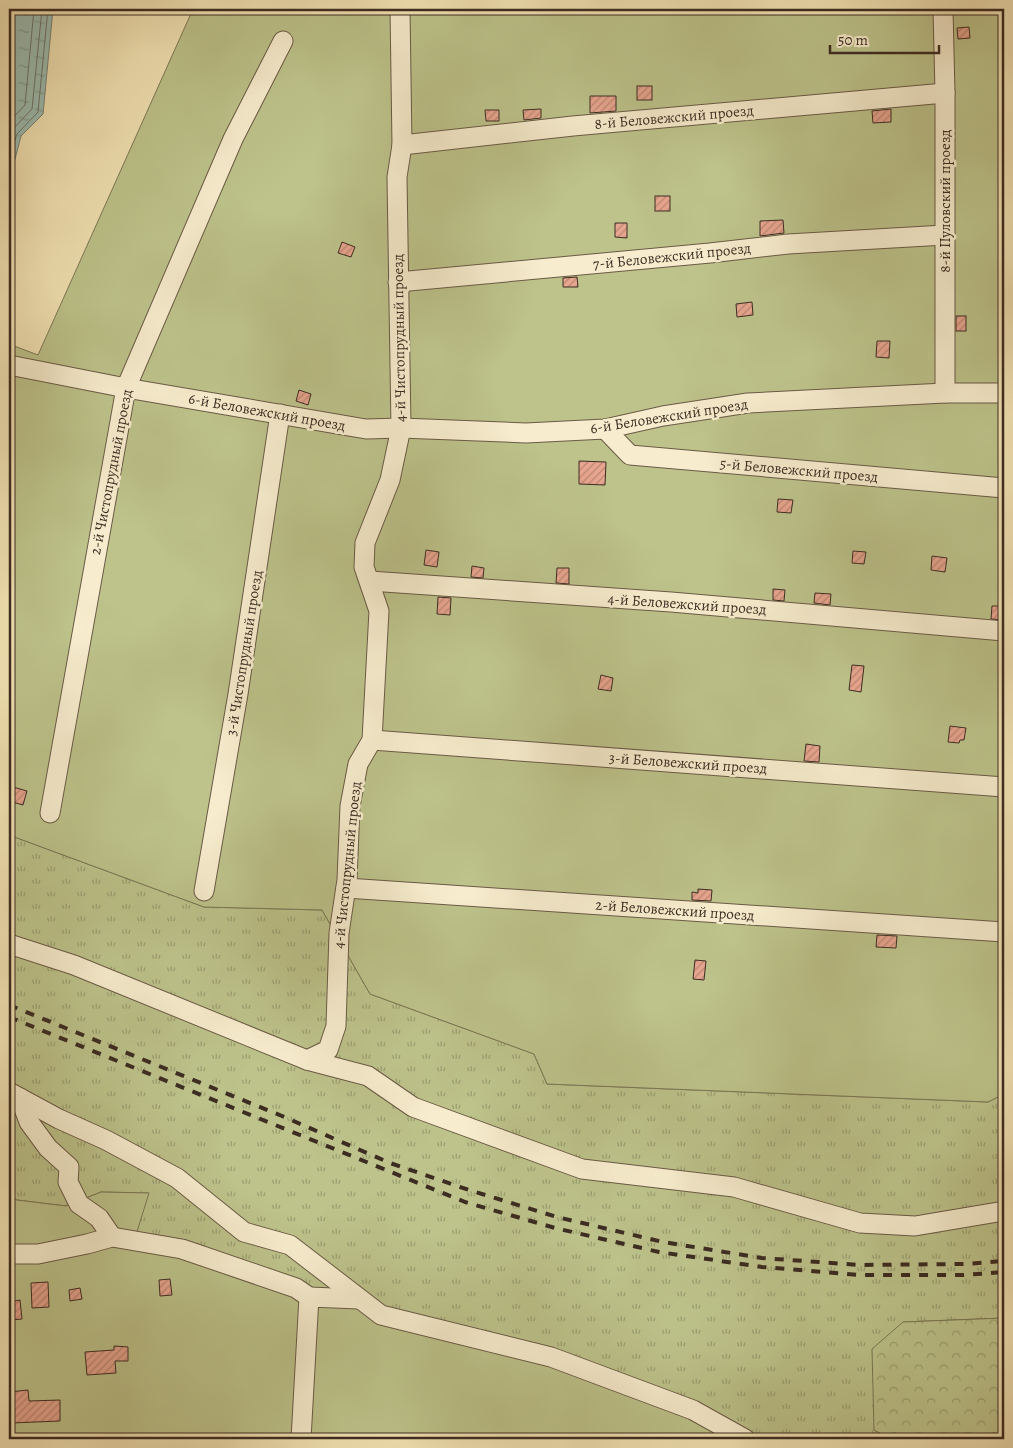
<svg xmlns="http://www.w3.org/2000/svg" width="1013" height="1448" font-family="Alegreya,serif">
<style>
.grass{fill:url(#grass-tufts);stroke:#7c7856}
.forest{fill:url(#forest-crowns);stroke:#7c7856}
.garden{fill:#bdc38b;stroke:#7c7856}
.water{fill:url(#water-ripples);stroke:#768378}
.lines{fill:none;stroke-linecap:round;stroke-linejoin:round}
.shore{stroke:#6c746a;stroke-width:1}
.building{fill:url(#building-hatch);stroke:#3c2c22}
.minor-casing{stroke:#6a5a46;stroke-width:21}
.minor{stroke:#f7edce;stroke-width:19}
.rail{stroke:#3c2c22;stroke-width:4;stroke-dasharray:9 9;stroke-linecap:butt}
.labels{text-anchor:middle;stroke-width:5;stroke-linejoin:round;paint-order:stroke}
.street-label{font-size:15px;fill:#3c2c22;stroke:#f7edce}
</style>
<defs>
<pattern id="grass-tufts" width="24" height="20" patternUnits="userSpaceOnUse" patternTransform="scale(1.25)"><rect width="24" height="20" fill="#bdc38b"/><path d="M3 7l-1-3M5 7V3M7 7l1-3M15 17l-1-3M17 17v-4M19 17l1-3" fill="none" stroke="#9b9f71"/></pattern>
<pattern id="forest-crowns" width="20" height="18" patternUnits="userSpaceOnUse" patternTransform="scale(1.25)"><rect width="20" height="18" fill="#bdc38b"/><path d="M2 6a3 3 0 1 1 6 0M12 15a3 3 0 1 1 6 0" fill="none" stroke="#9b9f71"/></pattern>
<pattern id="water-ripples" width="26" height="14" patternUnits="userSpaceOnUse" patternTransform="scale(1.25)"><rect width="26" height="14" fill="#9cbdb2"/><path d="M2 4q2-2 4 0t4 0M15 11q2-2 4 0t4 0" fill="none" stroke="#809a90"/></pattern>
<pattern id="building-hatch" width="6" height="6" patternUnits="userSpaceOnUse" patternTransform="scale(1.25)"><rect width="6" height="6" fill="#e8a58f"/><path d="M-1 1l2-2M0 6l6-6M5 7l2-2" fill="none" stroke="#bd8774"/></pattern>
</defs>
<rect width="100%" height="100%" fill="#f2e3b4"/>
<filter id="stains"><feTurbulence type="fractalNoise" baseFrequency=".004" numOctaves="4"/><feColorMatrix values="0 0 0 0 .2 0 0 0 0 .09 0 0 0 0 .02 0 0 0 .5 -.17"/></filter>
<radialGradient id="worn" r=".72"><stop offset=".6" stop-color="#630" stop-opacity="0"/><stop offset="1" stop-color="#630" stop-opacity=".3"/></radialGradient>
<polygon class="grass" points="9,835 204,907 322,910 370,994 534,1054 547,1084 988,1102 1004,1094 1004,1318 903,1322 874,1430 892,1439 759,1439 700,1405 207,1264 135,1238 148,1193 101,1192 66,1206 9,1199"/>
<polygon class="forest" points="1004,1318 1004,1439 892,1439 874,1430 872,1349 903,1322"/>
<g class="garden">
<polygon points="193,9 1004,9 1004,1094 988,1102 547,1084 534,1054 370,994 322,910 204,907 9,835 9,344 38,355"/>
<polygon points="101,1192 149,1193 135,1238 700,1405 759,1439 9,1439 9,1199 66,1206"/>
</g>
<polygon class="water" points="9,9 53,9 43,114 21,136 14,163 9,163"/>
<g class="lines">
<g class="shore">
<polyline points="9,122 25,105 34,9"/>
<polyline points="9,140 12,130 32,109 42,9"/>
<polyline points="9,159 17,134 38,112 48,9"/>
</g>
</g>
<g class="building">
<polygon points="969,27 970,38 958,39 957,28"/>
<rect x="637" y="86" width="15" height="14"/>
<polygon points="590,96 616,96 616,111 590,113"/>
<polygon points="541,109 541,118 524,120 523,110"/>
<polygon points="891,109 891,122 873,123 872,111"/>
<polygon points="485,110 499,110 499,121 486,121"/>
<rect x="655" y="196" width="15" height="15"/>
<polygon points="783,220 784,233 760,236 760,221"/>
<polygon points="615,223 627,223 627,238 615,237"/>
<polygon points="342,242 355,247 351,257 338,253"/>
<polygon points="577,277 578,287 563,287 563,278"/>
<polygon points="752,302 753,315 737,317 736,304"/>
<rect x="956" y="316" width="10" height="15"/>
<polygon points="877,341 890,341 889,358 876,357"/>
<polygon points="299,390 311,394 308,405 296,401"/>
<polygon points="579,461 606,462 605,485 579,484"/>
<polygon points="778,499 793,500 791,513 777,512"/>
<polygon points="426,550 439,552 437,567 424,565"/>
<polygon points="853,551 866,552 864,564 852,563"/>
<polygon points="932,556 947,558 945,572 931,570"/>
<polygon points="472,566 484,568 483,578 471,577"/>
<polygon points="557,568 569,568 569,584 556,583"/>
<polygon points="773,589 785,590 784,601 773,600"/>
<polygon points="815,593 831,594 830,605 814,603"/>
<polygon points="438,597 451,598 450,615 437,614"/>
<polygon points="992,606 1004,606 1003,620 991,619"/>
<polygon points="852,665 864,666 861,692 849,690"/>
<polygon points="601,675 613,678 611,691 598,689"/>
<polygon points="950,726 966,728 964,740 960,740 959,743 948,742"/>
<polygon points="806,744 820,746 819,762 804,761"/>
<polygon points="13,787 27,791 23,805 9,801"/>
<polygon points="698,889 712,890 711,901 692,900 692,892 698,893"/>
<polygon points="877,935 897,936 896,948 876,947"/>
<polygon points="695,960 706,961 704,980 693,979"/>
<polygon points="170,1279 172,1295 160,1296 159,1280"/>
<polygon points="48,1282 49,1307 32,1308 31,1283"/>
<polygon points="80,1288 82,1299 70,1301 69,1290"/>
<polygon points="20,1300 22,1319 10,1320 9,1302"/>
<polygon points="114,1346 128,1347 128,1361 115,1361 116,1373 87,1375 85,1352 114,1350"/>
<polygon points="28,1390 29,1401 60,1400 60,1421 11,1423 11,1416 9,1416 9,1392"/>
</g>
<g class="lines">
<defs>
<g id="minor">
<polyline points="943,9 945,93 945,393"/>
<polyline points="402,145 573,126 945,93"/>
<polyline points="398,282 710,253 788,244 945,235"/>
<polyline points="9,365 126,388 366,429 401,428 526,433 605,429 663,416 748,403 945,393 1004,393"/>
<polyline points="605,429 630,455 1004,488"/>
<polyline points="370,581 671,602 1004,631"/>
<polyline points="372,740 1004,787"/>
<polyline points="50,813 126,388 233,139 283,41"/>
<polyline points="346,888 1004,932"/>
<polyline points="204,891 238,694 280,414"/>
<polyline points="9,944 74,965 307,1060 368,1076 413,1107 582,1169 734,1187 860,1223 915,1226 1004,1211"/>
<polyline points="307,1060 328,1050 336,1026 339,933 347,880 350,806 358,764 372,740 379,611 364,567 365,543 390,480 401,428 397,177 402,145 400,9"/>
<polyline points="9,1092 59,1119 106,1140 177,1178 244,1232 290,1245 381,1315 551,1357 693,1410 745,1439"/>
<polyline points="20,1098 29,1122 48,1148 69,1167 68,1182 79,1204 99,1218 112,1237"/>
<polyline points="9,1254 38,1254 87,1244 112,1237 182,1249 296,1288 309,1297"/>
<polyline points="301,1439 309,1297 359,1299"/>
</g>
</defs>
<use href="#minor" class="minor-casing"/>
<use href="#minor" class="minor"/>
<g class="rail">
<polyline points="9,1005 282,1116 390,1163 469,1190 557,1217 663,1242 762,1258 860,1265 965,1264 1004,1261"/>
<polyline points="9,1017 465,1202 555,1228 659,1252 762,1267 858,1275 964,1275 1004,1272"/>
</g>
</g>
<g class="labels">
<g class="street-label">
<text transform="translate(674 117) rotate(-5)" y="5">8-й Беловежский проезд</text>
<text transform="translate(945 201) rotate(-90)" y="5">8-й Пуловский проезд</text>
<text transform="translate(672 256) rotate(-6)" y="5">7-й Беловежский проезд</text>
<text transform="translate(399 338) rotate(-91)" y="5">4-й Чистопрудный проезд</text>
<text transform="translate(267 412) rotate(10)" y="5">6-й Беловежский проезд</text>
<text transform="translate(669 416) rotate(-9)" y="5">6-й Беловежский проезд</text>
<text transform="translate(799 470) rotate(5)" y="5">5-й Беловежский проезд</text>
<text transform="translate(111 472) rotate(-79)" y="5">2-й Чистопрудный проезд</text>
<text transform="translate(687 604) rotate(4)" y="5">4-й Беловежский проезд</text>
<text transform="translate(244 653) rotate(-81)" y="5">3-й Чистопрудный проезд</text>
<text transform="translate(688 763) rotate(4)" y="5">3-й Беловежский проезд</text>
<text transform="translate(347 865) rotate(-84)" y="5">4-й Чистопрудный проезд</text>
<text transform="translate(675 910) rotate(4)" y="5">2-й Беловежский проезд</text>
</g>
</g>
<rect width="1013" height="1448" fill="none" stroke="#f2e3b4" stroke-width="30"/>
<rect x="10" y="10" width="993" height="1428" fill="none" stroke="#3c2c22" stroke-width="2.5"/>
<rect x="15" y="15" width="983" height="1418" fill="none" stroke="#3c2c22"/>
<path d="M830 45v8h109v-8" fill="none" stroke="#3c2c22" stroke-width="2.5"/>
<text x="838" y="45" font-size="15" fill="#3c2c22" stroke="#f7edce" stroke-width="4" paint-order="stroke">50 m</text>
<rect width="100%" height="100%" filter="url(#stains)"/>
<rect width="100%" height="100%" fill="url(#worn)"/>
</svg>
